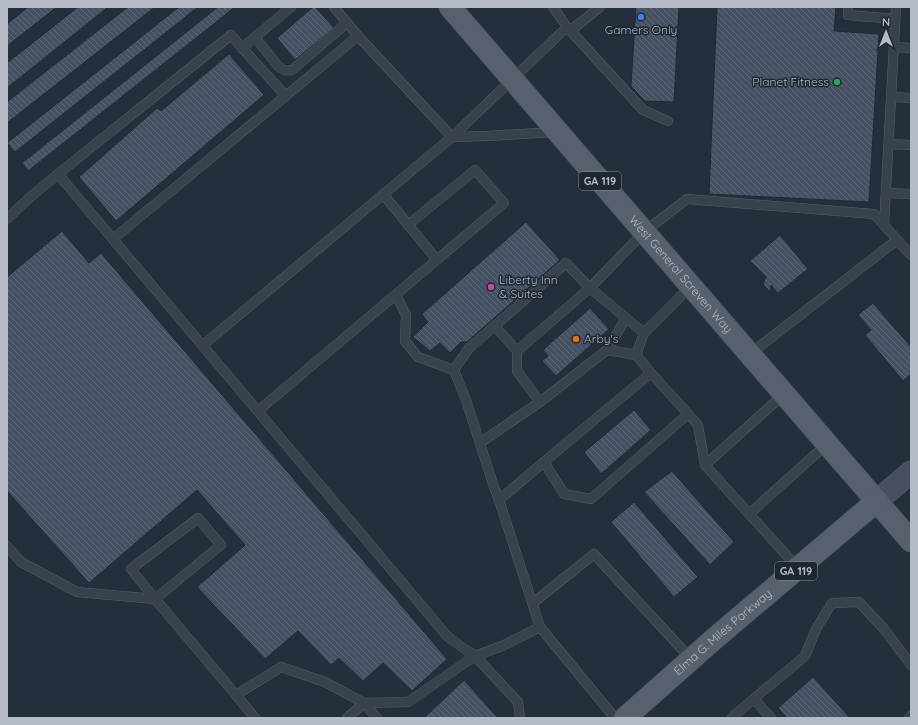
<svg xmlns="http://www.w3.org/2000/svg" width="918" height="725" font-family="Quicksand,sans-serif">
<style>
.building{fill:url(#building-back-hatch);stroke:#1f2835}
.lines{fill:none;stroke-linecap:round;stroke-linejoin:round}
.lane-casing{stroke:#565f6c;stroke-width:10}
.secondary-casing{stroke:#565f6c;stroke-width:23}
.primary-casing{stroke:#414a57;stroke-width:23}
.lane{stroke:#38414e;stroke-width:9}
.secondary{stroke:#465061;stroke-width:22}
.primary{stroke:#56606e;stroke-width:22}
.shop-dot{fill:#3f7fe0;stroke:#1d2633;stroke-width:1.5}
.leisure-dot{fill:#2e9e5b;stroke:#1d2633;stroke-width:1.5}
.hotel-dot{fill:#d1479c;stroke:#1d2633;stroke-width:1.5}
.food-dot{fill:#e8710a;stroke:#1d2633;stroke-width:1.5}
.labels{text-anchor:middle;stroke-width:3;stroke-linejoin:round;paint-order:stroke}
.shield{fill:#1d2633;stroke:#878f9c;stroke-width:1}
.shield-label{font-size:11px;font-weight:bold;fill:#b4bcc9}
.poi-label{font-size:12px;fill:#b4bcc9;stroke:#1d2633;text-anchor:start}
.street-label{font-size:12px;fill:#b4bcc9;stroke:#1d2633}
</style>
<defs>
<pattern id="building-back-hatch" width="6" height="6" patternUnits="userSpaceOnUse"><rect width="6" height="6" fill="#455162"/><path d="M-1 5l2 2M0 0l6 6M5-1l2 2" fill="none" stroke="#5d6877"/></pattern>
</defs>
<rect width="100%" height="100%" fill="#242f3e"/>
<g class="building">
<polygon points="28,7 57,7 7,46 7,24"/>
<polygon points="78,7 108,7 7,88 7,63"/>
<polygon points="128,7 155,7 7,123 7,102"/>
<polygon points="179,7 198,7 15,152 7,143"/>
<polygon points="218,7 235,7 28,171 22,163"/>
<polygon points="313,7 315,7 334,28 295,60 277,38"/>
<polygon points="636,7 679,7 674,102 645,101 631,86"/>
<polygon points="717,7 836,7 834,31 879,34 869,202 709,194"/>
<polygon points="229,54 264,95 116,221 79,177 157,108 161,111"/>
<polygon points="526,222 560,260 467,342 461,342 450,353 440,343 430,351 413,337 428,322 422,314"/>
<polygon points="62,231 89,263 101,253 447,659 412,691 383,663 363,681 339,658 331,665 298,631 265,659 197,587 245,545 197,490 89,583 7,491 7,277"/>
<polygon points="780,235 808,269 778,293 771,285 770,292 763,284 766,277 750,261"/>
<polygon points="873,303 911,347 911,374 903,381 865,335 871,330 858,315"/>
<polygon points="590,308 609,329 556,376 542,361 548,356 543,350"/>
<polygon points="634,410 651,430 601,474 584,452"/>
<polygon points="672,471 734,542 710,565 644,492"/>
<polygon points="634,502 698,577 674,597 611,522"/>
<polygon points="813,677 850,718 787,718 778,708"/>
<polygon points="464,680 498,718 424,718"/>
</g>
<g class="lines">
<defs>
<g id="lane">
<polyline points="334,7 358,36"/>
<polyline points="553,7 567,27 452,137 486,136 556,132"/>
<polyline points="848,7 848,15 895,19"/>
<polyline points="567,27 643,110 668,121"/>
<polyline points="570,31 600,7"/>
<path d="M255 37 278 66C282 70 286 71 292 70L347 23"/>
<polyline points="894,47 911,48"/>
<polyline points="242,48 291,7"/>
<polyline points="891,97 911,98"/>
<polyline points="889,144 911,145"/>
<polyline points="58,174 448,637 475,656 518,702 520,718"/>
<polyline points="886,193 911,194"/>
<polyline points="383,194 437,260"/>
<polyline points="7,219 28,199 58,174 231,35 242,48 286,96"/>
<polyline points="884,225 896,7"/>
<polyline points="113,239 358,36 452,137 203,345"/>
<polyline points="691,286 644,333 636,355 651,373 698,425 705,465 798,568"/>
<polyline points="396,295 406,315 405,341 418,357 454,370"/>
<polyline points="495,326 517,351"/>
<polyline points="607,350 636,355"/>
<polyline points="750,354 897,240"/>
<polyline points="454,370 466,400 494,487 499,500 540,627 615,718"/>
<polyline points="454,370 469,348 505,317 566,263 590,288 644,333"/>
<polyline points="540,402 517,371 517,351 590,288 644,232 687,199 874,214 911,255"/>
<polyline points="258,411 504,203 475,170 408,225"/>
<polyline points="480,443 540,402 607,350 626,318"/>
<polyline points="544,462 564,494 591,499 688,414"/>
<polyline points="705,465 784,394"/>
<polyline points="499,500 570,440 651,373"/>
<polyline points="749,514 827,444"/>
<polygon points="198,518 221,545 155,599 131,569"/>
<polyline points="7,546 21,562 77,592 155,599 236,695 281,667 325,682 364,703 408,702 475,656 502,646 540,627"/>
<polyline points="533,603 594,554 692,660"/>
<polyline points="236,695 255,718"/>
<polyline points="754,699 771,718"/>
<polyline points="347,718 364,703 377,718"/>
<polyline points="731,718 805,656 816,629 832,603 859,602 884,629 911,665"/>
<polyline points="909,718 911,716"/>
</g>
<polyline id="secondary" points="877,501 911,472"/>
<g id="primary">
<path id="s1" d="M450 7 911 541"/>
<path id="s2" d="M625 718 714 639 877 501"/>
</g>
</defs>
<use href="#lane" class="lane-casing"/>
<use href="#secondary" class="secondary-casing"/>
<use href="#primary" class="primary-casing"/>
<use href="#lane" class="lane"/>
<use href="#secondary" class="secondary"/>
<use href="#primary" class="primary"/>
</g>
<circle class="shop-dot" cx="641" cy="17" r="4"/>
<circle class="leisure-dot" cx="837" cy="82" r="4"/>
<circle class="hotel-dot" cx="491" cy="287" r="4"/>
<circle class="food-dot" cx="576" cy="339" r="4"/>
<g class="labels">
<g class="shield">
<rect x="579" y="172" width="42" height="18" rx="3"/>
<rect x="775" y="562" width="42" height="18" rx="3"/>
</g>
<g class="shield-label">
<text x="600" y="185">GA 119</text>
<text x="796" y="575">GA 119</text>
</g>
<g class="poi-label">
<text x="641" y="34" text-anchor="middle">Gamers Only</text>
<text x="829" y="86" text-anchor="end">Planet Fitness</text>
<text x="499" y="284">Liberty Inn<tspan x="499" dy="14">&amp; Suites</tspan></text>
<text x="584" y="343">Arby's</text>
</g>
<g class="street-label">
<text dy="4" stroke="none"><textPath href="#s1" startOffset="353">West General Screven Way</textPath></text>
<text dy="4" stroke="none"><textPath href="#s2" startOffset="130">Elma G. Miles Parkway</textPath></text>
</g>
</g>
<rect width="918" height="725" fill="none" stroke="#b4bcc9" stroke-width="16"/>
<g transform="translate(886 32)" stroke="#1d2633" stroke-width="3" paint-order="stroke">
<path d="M0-3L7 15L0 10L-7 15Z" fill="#b4bcc9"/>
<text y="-6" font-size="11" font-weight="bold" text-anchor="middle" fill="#b4bcc9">N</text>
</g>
</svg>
